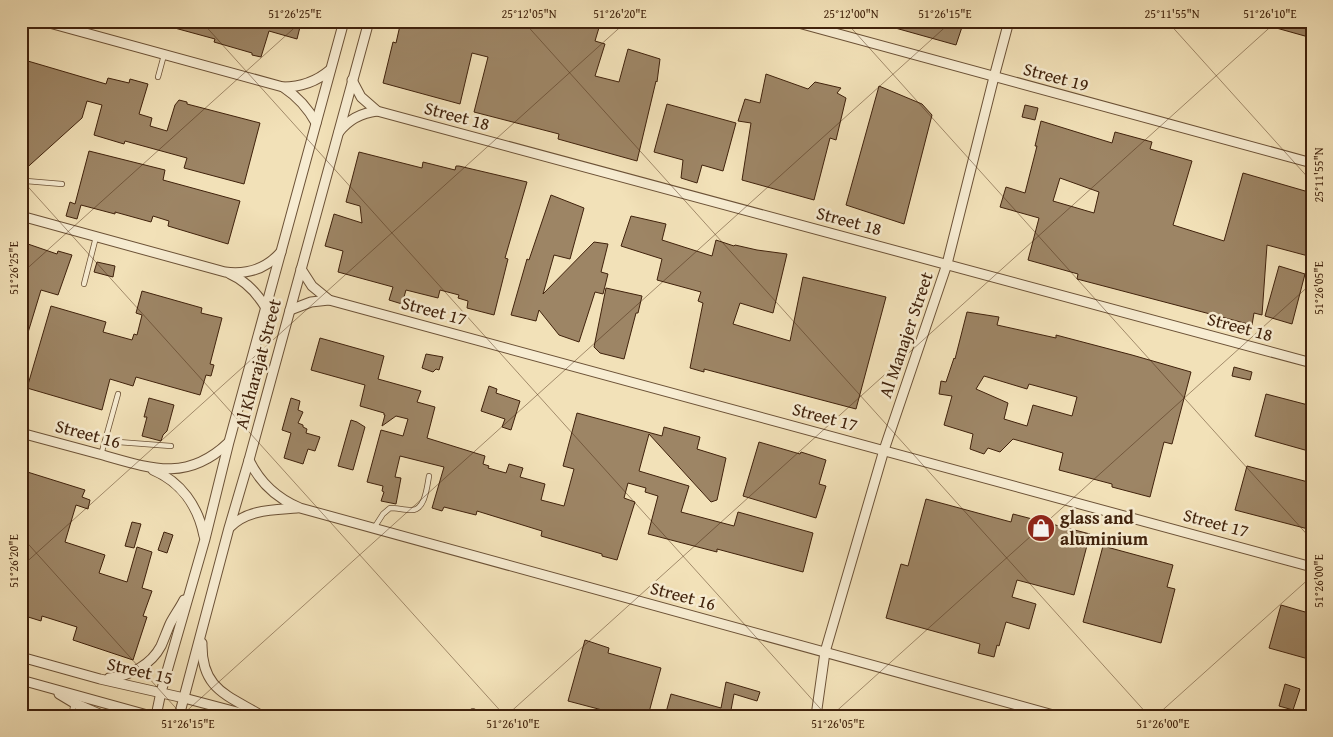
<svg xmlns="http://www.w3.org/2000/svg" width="1333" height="737" font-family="'Gentium Book Plus',serif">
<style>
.building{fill:#9d8565;stroke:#40220c;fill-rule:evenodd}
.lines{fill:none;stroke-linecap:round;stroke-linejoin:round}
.service-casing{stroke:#6c5237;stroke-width:6}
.minor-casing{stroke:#6c5237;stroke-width:11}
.service{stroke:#f7ecd1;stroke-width:4.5}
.minor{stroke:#f7ecd1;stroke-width:9}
.ticks{fill:none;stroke:#40220c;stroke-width:1;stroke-opacity:0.45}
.labels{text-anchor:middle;stroke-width:5;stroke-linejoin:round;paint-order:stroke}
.street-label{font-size:18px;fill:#40220c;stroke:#f7ecd1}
.poi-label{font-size:18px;font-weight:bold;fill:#40220c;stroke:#f7ecd1;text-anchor:start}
.neatline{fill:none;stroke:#40220c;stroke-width:2}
.ticks-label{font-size:12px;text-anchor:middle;fill:#40220c}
</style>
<rect width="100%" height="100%" fill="#f2e1b8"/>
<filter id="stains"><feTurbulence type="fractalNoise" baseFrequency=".004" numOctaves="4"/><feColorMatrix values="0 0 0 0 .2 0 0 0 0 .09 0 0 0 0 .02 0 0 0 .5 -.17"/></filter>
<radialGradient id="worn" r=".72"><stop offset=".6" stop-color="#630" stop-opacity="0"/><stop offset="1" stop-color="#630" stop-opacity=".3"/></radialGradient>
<g class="building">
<polygon points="160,21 292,21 301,23 297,39 269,31 261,57 252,55 252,53 214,42 215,39 160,24"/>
<polygon points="401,21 601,21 595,41 605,44 595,76 619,82 628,49 660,59 657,82 656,81 637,161 558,139 559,134 474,112 488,57 472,53 460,104 383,83 393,42 396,43"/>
<polygon points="881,21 964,21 956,45 881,24"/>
<polygon points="1263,21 1312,21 1312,38 1262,24"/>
<polygon points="21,59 106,84 108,78 129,83 130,79 148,84 139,114 152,118 150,126 167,131 175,105 179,100 187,102 187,104 260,123 244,184 184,168 187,158 125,141 124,144 94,135 102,105 87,101 82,118 21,173"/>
<polygon points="766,74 808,89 815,82 841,88 837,93 846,98 836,140 830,138 814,200 742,180 751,123 738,121 745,99 760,103"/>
<polygon points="879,86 922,104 932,115 904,224 846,205"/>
<polygon points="667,104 736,123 723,171 702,165 697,183 681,178 683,160 654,152"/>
<polygon points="1025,105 1038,108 1035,120 1022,117"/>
<path d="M1041 121 1112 143 1115 132 1152 142 1150 149 1192 161 1173 225 1224 241 1243 173 1312 193V257L1267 245 1262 315 1254 313 1252 325 1077 279 1078 274 1028 260 1039 218 1000 207 1006 187 1025 193 1037 146H1035ZM1060 178 1099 192 1094 213 1053 201Z"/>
<polygon points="89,151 165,170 163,180 240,201 228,244 168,226 169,221 153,216 151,222 115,212 115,214 81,205 77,219 66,216 70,202 75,204"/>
<polygon points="359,152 422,168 423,162 455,170 456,166 459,166 527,182 505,258 508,259 494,315 467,308 468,301 458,298 459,295 440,290 438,298 406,290 402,304 389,300 393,287 338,272 343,251 325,246 334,214 362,223 360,206 346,202"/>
<polygon points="551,195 584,208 570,259 554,255 543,294 594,242 608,244 601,272 608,274 603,294 595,292 579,342 559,335 539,310 536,321 511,315 527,259 529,260"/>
<polygon points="631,216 666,224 662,240 712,256 716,240 734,246 735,245 757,250 787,254 773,313 740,303 733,324 790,341 803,277 886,297 856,409 704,369 704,372 690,368 703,303 698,301 701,292 657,280 662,259 621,246"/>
<polygon points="25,243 57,254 58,251 72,255 58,295 41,290 23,349 21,349 21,284 28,263 22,261 24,254 21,252"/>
<polygon points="97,262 115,266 113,277 94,272"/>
<polygon points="1279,266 1305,274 1292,324 1265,316"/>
<polygon points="606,288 642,296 638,313 636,313 624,359 600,353 594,347"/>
<polygon points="142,291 202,308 201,313 222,318 210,364 214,365 211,376 206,375 200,395 136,377 133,386 110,379 102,410 27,388 51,306 106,322 103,332 132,340 134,334 137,335 142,315 136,313"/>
<path d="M967 312 999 317 997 325 1056 338V335L1132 355 1191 372 1172 444 1164 442 1150 497 1112 487V484L1059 470 1063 453 1013 439 1000 452 988 448 984 454 970 449 973 434 944 425 952 396 939 394 941 381 946 382 954 358 955 359ZM984 376 1027 389 1029 384 1077 397 1072 416 1033 405 1027 426 1004 419 1008 403 976 389Z"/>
<polygon points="320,338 384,356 378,379 421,391 417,402 435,407 427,438 485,456 483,464 489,466 488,468 506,473 509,464 523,468 520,477 545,484 541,500 564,506 574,469 563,466 577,413 662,436 664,427 700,437 697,449 726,458 717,500 711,502 649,434 639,471 689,486 681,512 734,526 738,512 813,533 803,572 717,549 717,552 648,534 658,496 645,492 646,488 628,483 624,498 635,502 617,560 602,556 602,554 541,536 542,531 477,511 476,515 444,507 442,511 432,508 444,467 400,456 395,477 401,478 396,504 381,501 384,492 382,491 383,486 367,482 381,430 403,436 408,419 396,416 382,426 385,415 384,415 384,413 360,406 365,385 311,370"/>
<polygon points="426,354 443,357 439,370 436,369 433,372 422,368"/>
<polygon points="1234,367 1252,372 1250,380 1232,376"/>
<polygon points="489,386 497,389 496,393 520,401 511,430 502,427 505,419 481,411"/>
<polygon points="1266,394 1312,406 1312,452 1255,436"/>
<polygon points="149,398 174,405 167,431 163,435 161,441 142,436 147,417 144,417"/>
<polygon points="291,398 300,401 298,410 303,412 298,423 303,425 303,427 307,429 306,433 320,437 315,451 308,449 303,464 284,458 291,433 282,430"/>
<polygon points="351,420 357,422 365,427 353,470 338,466"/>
<polygon points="759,442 800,454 801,452 826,460 819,484 826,486 816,518 743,496"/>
<polygon points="1247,466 1312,483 1312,530 1235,510"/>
<polygon points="21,470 85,490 82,497 90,500 88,509 76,505 65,542 105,555 99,573 127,582 137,547 152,552 142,588 152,591 143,616 147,617 133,660 73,640 77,627 42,616 41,621 25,616 27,611 21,610"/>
<polygon points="926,499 1011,522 1013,514 1090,534 1074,595 1017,580 1012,597 1036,604 1029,629 1006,622 999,646 997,645 994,657 978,653 980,644 886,618 901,564 908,566"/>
<polygon points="132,522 141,524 134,548 125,546"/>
<polygon points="164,532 173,535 167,553 158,550"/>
<polygon points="1103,546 1173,565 1167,587 1175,589 1161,643 1083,622"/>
<polygon points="1281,605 1312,614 1312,660 1269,648"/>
<polygon points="585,640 609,648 608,653 661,668 648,716 625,716 568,701"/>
<polygon points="726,682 760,692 757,701 734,694 731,710 741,713 741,716 665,716 671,694 721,708"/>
<polygon points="1285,684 1300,689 1293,710 1279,706"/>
</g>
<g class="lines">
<defs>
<g id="service">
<polyline points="158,77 164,55"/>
<polyline points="21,185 26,181 62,184"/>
<polyline points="84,284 96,237"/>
<polyline points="105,441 171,446"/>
<polyline points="101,455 118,394"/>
<path d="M374 528 383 514 390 508C397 508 404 510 411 510 425 511 427 487 429 476"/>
<polyline points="71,716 74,703"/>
<polyline points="472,716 473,711"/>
</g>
<g id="minor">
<path d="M42 21 283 87C301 87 316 82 330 70"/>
<polyline points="791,21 1312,163"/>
<polyline points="352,80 361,97 377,111 1312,363"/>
<path d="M283 87C298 97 308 108 316 123"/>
<path d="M339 132C349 119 361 113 377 111"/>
<path d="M21 216 225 272C248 275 266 269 281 252"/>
<polyline points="301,269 312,286 329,300 1312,567"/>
<path d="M230 274C246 281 257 293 266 308"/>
<polyline points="290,310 311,302 329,300"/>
<path d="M21 433C47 440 73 447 99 454 149 468 186 483 228 443"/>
<path d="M249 460C260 483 276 498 300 508L1057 716"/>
<path d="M153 470C181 482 198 506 204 536"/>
<path d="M230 527C248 509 274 510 297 508"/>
<path d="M202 643C201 690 228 695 262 716"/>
<polyline points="21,657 100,679 184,698 252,716"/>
<path d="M109 678C130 676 151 665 161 646 164 639 167 631 170 624 174 616 180 608 184 600"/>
<polyline points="21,680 151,716"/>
<polyline points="59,694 74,703 104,716"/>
<polyline points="156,716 161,692 205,539 229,442 344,21"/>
<polyline points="179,716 229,528 249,460 369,21"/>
<polyline points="816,716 825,652 884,450 947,264 994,77 1009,21"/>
</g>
</defs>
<use href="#service" class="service-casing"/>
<use href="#minor" class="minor-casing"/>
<use href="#service" class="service"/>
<use href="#minor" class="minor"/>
</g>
<path class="ticks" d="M201 21 827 716M523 21 1149 716M845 21 1312 540M1167 21 1312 182M21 179 505 716M21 274 302 21M21 536 183 716M21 567 627 21M181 716 952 21M506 716 1277 21M831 716 1312 283M1156 716 1312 576"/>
<defs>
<symbol id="shop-disc" viewBox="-11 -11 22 22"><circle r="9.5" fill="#8f2418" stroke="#f7ecd1"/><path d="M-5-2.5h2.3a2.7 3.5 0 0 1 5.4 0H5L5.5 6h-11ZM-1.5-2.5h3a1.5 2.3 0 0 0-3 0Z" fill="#fff"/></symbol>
</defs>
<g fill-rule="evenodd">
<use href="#shop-disc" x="1025" y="512" width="32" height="32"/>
</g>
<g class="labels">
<g class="street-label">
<text transform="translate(1056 77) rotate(15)" y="6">Street 19</text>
<text transform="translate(457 116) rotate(15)" y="6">Street 18</text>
<text transform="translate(849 221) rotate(15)" y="6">Street 18</text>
<text transform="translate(434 311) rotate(15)" y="6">Street 17</text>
<text transform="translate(1240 327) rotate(15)" y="6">Street 18</text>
<text transform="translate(906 335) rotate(-71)" y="6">Al Manajer Street</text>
<text transform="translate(258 364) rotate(-75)" y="6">Al Kharajat Street</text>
<text transform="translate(825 417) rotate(15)" y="6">Street 17</text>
<text transform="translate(88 434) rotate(15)" y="6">Street 16</text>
<text transform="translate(1216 523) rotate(15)" y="6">Street 17</text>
<text transform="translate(683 596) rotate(15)" y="6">Street 16</text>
<text transform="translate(140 671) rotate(13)" y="6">Street 15</text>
</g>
<g class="poi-label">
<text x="1060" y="524">glass and<tspan x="1060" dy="21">aluminium</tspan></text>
</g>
</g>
<rect width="1333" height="737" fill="none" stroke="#f2e1b8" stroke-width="55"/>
<rect x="28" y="28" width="1278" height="682" class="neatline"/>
<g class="ticks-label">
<text x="295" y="18">51°26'25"E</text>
<text x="529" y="18">25°12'05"N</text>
<text x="620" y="18">51°26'20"E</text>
<text x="851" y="18">25°12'00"N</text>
<text x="945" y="18">51°26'15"E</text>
<text x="1172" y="18">25°11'55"N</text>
<text x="1270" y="18">51°26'10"E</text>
<text transform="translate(1319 175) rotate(-90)" y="4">25°11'55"N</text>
<text transform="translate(14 268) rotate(-90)" y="4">51°26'25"E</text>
<text transform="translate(1319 288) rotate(-90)" y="4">51°26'05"E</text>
<text transform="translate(14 561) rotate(-90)" y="4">51°26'20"E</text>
<text transform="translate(1319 581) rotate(-90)" y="4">51°26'00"E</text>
<text x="188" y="728">51°26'15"E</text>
<text x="513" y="728">51°26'10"E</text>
<text x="838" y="728">51°26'05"E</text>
<text x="1163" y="728">51°26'00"E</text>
</g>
<rect width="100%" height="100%" filter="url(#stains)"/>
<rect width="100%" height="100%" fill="url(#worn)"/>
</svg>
